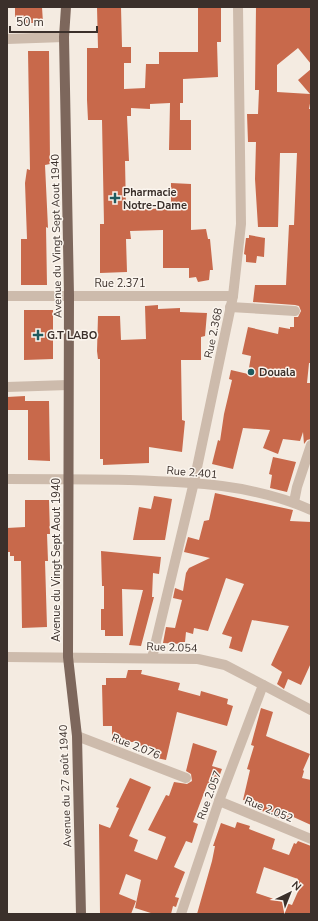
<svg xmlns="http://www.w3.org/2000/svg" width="318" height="921" font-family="'Nunito Sans',sans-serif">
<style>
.building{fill:#c8694b;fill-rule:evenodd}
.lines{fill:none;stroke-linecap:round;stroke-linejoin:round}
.minor{stroke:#cdbbac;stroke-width:10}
.major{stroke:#7d675c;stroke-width:10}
.poi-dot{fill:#1f5a5e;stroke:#fbf5ee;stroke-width:1.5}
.labels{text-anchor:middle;stroke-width:3;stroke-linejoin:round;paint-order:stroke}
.poi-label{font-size:11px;font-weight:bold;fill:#3b302b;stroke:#fbf5ee;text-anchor:start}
.street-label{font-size:11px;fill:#3b302b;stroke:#fbf5ee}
</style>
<rect width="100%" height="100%" fill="#f4ebe1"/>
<g class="building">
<polygon points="15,7 42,7 43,23 19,23 19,17 15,17"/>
<polygon points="97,7 121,7 122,47 131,47 131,63 124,63 124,89 145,88 146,64 159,64 159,52 198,52 198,7 221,7 221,42 217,42 218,77 183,79 183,103 180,103 180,120 191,120 191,150 169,150 170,103 150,104 150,109 131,108 131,116 127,116 129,161 125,161 126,210 171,208 171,183 191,184 191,230 206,229 208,239 210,239 213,270 210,270 209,280 198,282 196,277 189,278 189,268 163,268 163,230 130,231 131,239 126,239 127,272 100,273 100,224 104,224 102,120 88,120 87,100 87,48 98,48"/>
<polygon points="256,7 311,7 311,64 298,48 277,65 277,92 310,94 298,80 311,69 311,98 309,109 311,109 311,363 309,363 307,383 311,383 311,439 307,440 304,444 303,432 300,441 283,439 278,454 263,448 270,430 243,428 233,469 212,464 218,440 220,441 224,414 232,380 229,379 231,370 248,374 251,356 242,354 248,327 278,334 279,327 290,329 290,327 294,327 294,317 298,317 301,311 299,306 295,305 253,302 255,285 286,285 289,225 294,225 297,153 280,153 278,227 258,227 255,179 256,142 248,142 247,114 258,114 259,90 255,90"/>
<polygon points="28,51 49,51 50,164 45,165 48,228 46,227 47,285 21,285 21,239 27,239 25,183 27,169 30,170"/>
<polygon points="249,235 265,238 264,257 257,256 256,263 246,262 246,255 244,254 246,238 249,238"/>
<polygon points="158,305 158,309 180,308 180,312 207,313 205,336 201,337 201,360 181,360 182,420 185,421 182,452 149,447 149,463 103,465 103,459 100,459 100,359 98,359 97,351 98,316 120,316 121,340 146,339 145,306"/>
<polygon points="24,310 53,310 53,359 24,360"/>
<polygon points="25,396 25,401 49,401 50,461 28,460 28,410 7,410 7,397"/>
<polygon points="273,457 296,462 287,492 270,488 272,475 269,474"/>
<polygon points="215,493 293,510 290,521 311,522 311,663 301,685 288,679 284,689 277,684 282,672 271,665 289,626 252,620 242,652 229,648 232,637 222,634 244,584 226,578 208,631 194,628 193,634 186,632 185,642 180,642 180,644 163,643 166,627 175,628 182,600 173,598 175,588 183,591 186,573 189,568 210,558 184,552 188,537 199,540 204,521 209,520"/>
<polygon points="154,496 172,499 165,540 133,540 139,507 151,509"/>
<polygon points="25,500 49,500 50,534 47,534 48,561 45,561 47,627 22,628 21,561 14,561 14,556 10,556 10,552 7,552 7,528 25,527"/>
<polygon points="101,551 161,557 159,574 153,573 152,597 154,597 141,646 129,645 143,590 122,589 123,636 105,636 105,630 101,630 101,609 104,609 104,586 102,586"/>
<polygon points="128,670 142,670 141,674 180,683 178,690 200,696 201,691 228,699 227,704 233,706 227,726 177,712 166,760 152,757 154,749 138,745 139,742 112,742 112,726 103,726 102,685 106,685 106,678 126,678"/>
<polygon points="261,708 273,712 266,736 310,754 303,770 304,771 302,778 311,780 311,825 289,815 288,820 275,817 276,813 261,811 249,806 250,801 243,800 250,770 247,769 254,746 251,745"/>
<polygon points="193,743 217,751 212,766 222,769 215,788 207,785 193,822 198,824 192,843 186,841 174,867 185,872 175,897 179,898 176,907 173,906 171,914 154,914 135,908 141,880 126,874 119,894 136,901 131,914 100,914 99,824 110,828 119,808 116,807 130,778 151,787 129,836 138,840 134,851 157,860 166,837 148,830 166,795 169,796 174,782 187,784 192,781 191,774 186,771"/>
<path d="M237 822 250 826 249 829 275 839 272 849 289 855 294 843 296 844 298 841 311 846V914H197L212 861 215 846H213L221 823 235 828ZM264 867 298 879 295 885 300 887 292 905 256 893Z"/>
</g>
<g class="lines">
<g class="minor">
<polyline points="7,39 64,37"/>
<polyline points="7,296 233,296"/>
<polyline points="230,307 295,311"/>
<polyline points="7,387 68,385"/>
<path d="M7 479C48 479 88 479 129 480 190 482 254 484 311 510"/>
<polyline points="294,502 297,487 311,445"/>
<polyline points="7,657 198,659 225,665 311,710"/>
<polyline points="152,658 194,482 233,296 241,224 238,7"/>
<polyline points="77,736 186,778"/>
<polyline points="219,801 311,839"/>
<polyline points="181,914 219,801 263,685"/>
</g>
<polyline class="major" points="66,7 64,37 69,295 68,657 77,736 81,914"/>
</g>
<g class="poi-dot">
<path d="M113 192h4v4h4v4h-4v4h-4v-4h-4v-4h4z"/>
<path d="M36 329h4v4h4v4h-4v4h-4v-4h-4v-4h4z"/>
<circle cx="251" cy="372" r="4"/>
</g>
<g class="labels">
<g class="poi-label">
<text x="123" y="196">Pharmacie<tspan x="123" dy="13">Notre-Dame</tspan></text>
<text x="47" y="339">G.T LABO</text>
<text x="259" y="376">Douala</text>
</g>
<g class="street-label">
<text transform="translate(56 236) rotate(-91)" y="4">Avenue du Vingt Sept Aout 1940</text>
<text x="120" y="287">Rue 2.371</text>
<text transform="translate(213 333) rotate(-78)" y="4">Rue 2.368</text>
<text transform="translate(192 472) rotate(5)" y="4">Rue 2.401</text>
<text transform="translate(56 560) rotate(-90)" y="4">Avenue du Vingt Sept Aout 1940</text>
<text transform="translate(172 647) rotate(2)" y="4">Rue 2.054</text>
<text transform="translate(136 746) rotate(22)" y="4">Rue 2.076</text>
<text transform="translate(65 786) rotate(-92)" y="4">Avenue du 27 août 1940</text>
<text transform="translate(209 795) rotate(-70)" y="4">Rue 2.057</text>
<text transform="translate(269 809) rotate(22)" y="4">Rue 2.052</text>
</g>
</g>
<rect width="318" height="921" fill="none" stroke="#3b302b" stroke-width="16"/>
<g transform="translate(290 893) rotate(43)" stroke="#fbf5ee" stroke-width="3" paint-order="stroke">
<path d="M0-3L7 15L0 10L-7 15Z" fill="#3b302b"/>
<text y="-6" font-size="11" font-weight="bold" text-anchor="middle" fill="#3b302b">N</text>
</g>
<path d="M10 26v6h87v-6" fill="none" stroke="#3b302b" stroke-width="2"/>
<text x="16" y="26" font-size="12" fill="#3b302b" stroke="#fbf5ee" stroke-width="3" paint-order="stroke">50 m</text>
</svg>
